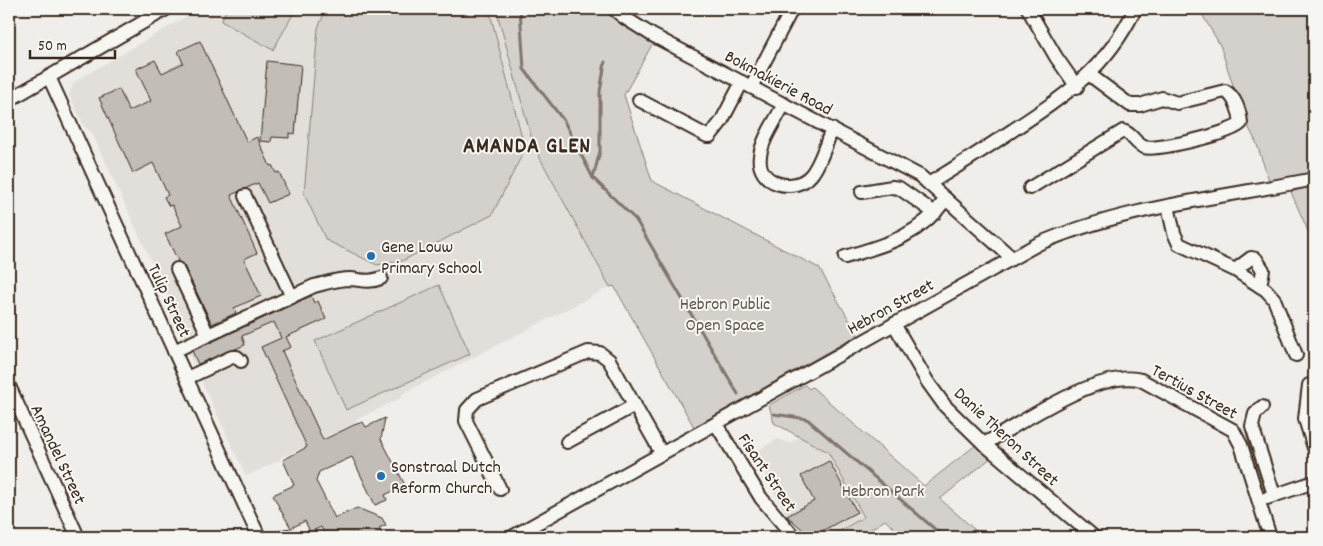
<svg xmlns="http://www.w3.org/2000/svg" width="1323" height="546" font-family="Dekko,sans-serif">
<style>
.built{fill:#e2dfdb}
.green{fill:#d4d1cc;stroke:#887e75}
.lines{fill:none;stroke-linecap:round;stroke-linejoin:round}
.stream{stroke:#81766d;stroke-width:3}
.building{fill:#c2bdb7;stroke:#3b2a1e}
.minor-casing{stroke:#3b2a1e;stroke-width:16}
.minor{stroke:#f6f6f2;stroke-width:12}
.poi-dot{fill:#1f6fb2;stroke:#f6f6f2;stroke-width:2}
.labels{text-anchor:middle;stroke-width:4;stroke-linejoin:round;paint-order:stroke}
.street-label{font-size:18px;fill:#3b2a1e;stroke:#f6f6f2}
.poi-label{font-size:18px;fill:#3b2a1e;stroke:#f6f6f2;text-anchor:start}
.park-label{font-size:18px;fill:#61544a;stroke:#f6f6f2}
.district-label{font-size:22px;font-weight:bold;letter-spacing:1px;fill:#3b2a1e;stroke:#f6f6f2}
</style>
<rect width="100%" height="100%" fill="#efeeea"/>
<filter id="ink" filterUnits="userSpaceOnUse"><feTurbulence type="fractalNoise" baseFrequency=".02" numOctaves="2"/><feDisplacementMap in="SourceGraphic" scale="10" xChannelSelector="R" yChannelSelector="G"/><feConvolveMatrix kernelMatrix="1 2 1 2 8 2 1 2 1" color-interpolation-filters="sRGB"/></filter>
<g filter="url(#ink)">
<g class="built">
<polygon points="199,9 496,9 534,147 610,287 402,394 403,397 356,420 357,423 280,458 280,460 246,476 169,312 169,300 92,133 84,126 69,95 74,82"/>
<polygon points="800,437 828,452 864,518 829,537 809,537 788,518 753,453 778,439 789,443"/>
</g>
<g class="green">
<polygon points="227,9 296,9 273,50 221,21"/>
<polygon points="326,9 489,9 525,149 492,215 402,261 377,265 326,240 304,194 318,28"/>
<polygon points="496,9 604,9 623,26 653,43 624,95 652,181 819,268 858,335 694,427 614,286 610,287 534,147"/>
<polygon points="1199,9 1314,9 1314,171 1270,183 1256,142 1243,116 1220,45"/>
<polygon points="1314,186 1314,245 1291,192"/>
<polygon points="439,285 470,354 346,410 315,341"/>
<polygon points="805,385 809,389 812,387 924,486 977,444 992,457 940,499 983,537 904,537 885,520 858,537 829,537 864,517 828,452 774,423 769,405"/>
</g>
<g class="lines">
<g class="stream">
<polyline points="520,9 524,69 564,121 593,178 636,220 738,394"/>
<polyline points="593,178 600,151 600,92 605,62"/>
<polyline points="774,414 807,419 944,537"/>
</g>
</g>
<g class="building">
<polygon points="200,41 247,142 257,137 270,166 272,165 276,173 279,172 289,194 268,203 258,183 231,195 257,253 244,259 261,296 234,308 236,313 212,324 184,266 178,261 165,234 182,226 172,205 169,206 164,197 168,195 153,163 133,173 99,98 119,89 129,111 151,101 136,69 155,60 162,73 183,63 178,51"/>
<polygon points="267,61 301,65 295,134 289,133 289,138 272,137 271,142 260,141"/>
<polygon points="311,296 314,303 318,301 326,319 286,337 291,347 282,351 323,440 354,425 363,422 366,427 385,418 381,439 405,485 385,495 387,500 375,505 352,457 319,472 316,481 335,518 357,508 382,518 386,525 379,528 384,537 326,537 321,527 310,532 305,521 291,528 280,509 273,495 294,485 283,460 307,447 261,347 281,338 274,322 242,336 245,345 198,364 192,351"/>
<polygon points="829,461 857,512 811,537 787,516 814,501 801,476"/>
</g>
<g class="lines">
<defs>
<g id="minor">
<polyline points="614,9 625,18 652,35 920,176 1012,258"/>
<polyline points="1028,9 1056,57 1077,87"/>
<polyline points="49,77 259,537"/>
<polyline points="751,87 792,9"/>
<polyline points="9,100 166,9"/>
<polyline points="639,100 707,136 710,136 721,122 742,82"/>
<path d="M784 104C776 120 762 139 760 156 756 185 795 194 811 175 821 163 826 143 832 129"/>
<path d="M930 183C958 166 986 148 1013 130 1066 95 1107 68 1135 9"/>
<path d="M1030 188 1123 131C1132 133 1135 144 1144 147 1157 151 1233 133 1241 123 1240 112 1235 96 1225 91L1177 103 1162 98 1140 105H1130L1090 75"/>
<polyline points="862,192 892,187 899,188 935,213"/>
<polyline points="245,196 292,297"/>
<polyline points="1168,206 1174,233 1179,244 1235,270 1266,290 1274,299 1296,355"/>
<path d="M845 257C888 244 918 237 946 199"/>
<polyline points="177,269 208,335"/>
<polyline points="1235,270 1251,258 1256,259 1263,270 1260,286"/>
<polyline points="894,324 927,381 945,406 984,444 1094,537"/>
<path d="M174 351 314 286C326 283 337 279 350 279 362 280 369 283 381 278"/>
<polyline points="187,378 232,357 237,357 241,361"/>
<polyline points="1309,385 1305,419 1314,448"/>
<polyline points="9,386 78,537"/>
<polyline points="1262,407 1255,414 1252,426 1274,495"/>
<polyline points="716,424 761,498 794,537"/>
<polyline points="567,442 635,405"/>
<path d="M984 444C1020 424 1100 368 1141 380L1233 430 1241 445 1270 537"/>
<polyline points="500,489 466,421 467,410 477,399 588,352 600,353 609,360 662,454"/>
<polyline points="1267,498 1314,482"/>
<polyline points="284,537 287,536"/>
<path d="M512 537 1038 244C1126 206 1222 198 1314 179"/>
</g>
</defs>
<use href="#minor" class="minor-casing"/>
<use href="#minor" class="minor"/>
</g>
</g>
<g class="poi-dot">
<circle cx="371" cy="256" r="5"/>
<circle cx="381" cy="476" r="5"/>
</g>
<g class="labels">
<g class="street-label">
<text transform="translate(779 82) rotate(28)" y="6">Bokmakierie Road</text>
<text transform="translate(170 300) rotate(65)" y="6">Tulip Street</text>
<text transform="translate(890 306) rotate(-29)" y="6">Hebron Street</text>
<text transform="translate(1195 391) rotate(29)" y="6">Tertius Street</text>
<text transform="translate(1007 436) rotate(43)" y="6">Danie Theron Street</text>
<text transform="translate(59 454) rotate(65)" y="6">Amandel Street</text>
<text transform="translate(768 472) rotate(56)" y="6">Fisant Street</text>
</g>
<g class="poi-label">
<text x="381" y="252">Gene Louw<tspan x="381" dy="21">Primary School</tspan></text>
<text x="391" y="472">Sonstraal Dutch<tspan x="391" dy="21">Reform Church</tspan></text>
</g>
<g class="park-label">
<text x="725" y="309">Hebron Public<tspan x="725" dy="21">Open Space</tspan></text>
<text x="883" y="496">Hebron Park</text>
</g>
<g class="district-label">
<text x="527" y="152">AMANDA GLEN</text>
</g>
</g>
<rect width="1323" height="546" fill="none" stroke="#f6f6f2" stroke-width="30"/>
<rect x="15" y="15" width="1293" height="516" fill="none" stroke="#3b2a1e" stroke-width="2" filter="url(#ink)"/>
<path d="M30 50v8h85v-8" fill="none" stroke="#3b2a1e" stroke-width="2.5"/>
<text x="38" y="50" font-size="15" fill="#3b2a1e" stroke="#f6f6f2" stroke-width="4" paint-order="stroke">50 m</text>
</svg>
